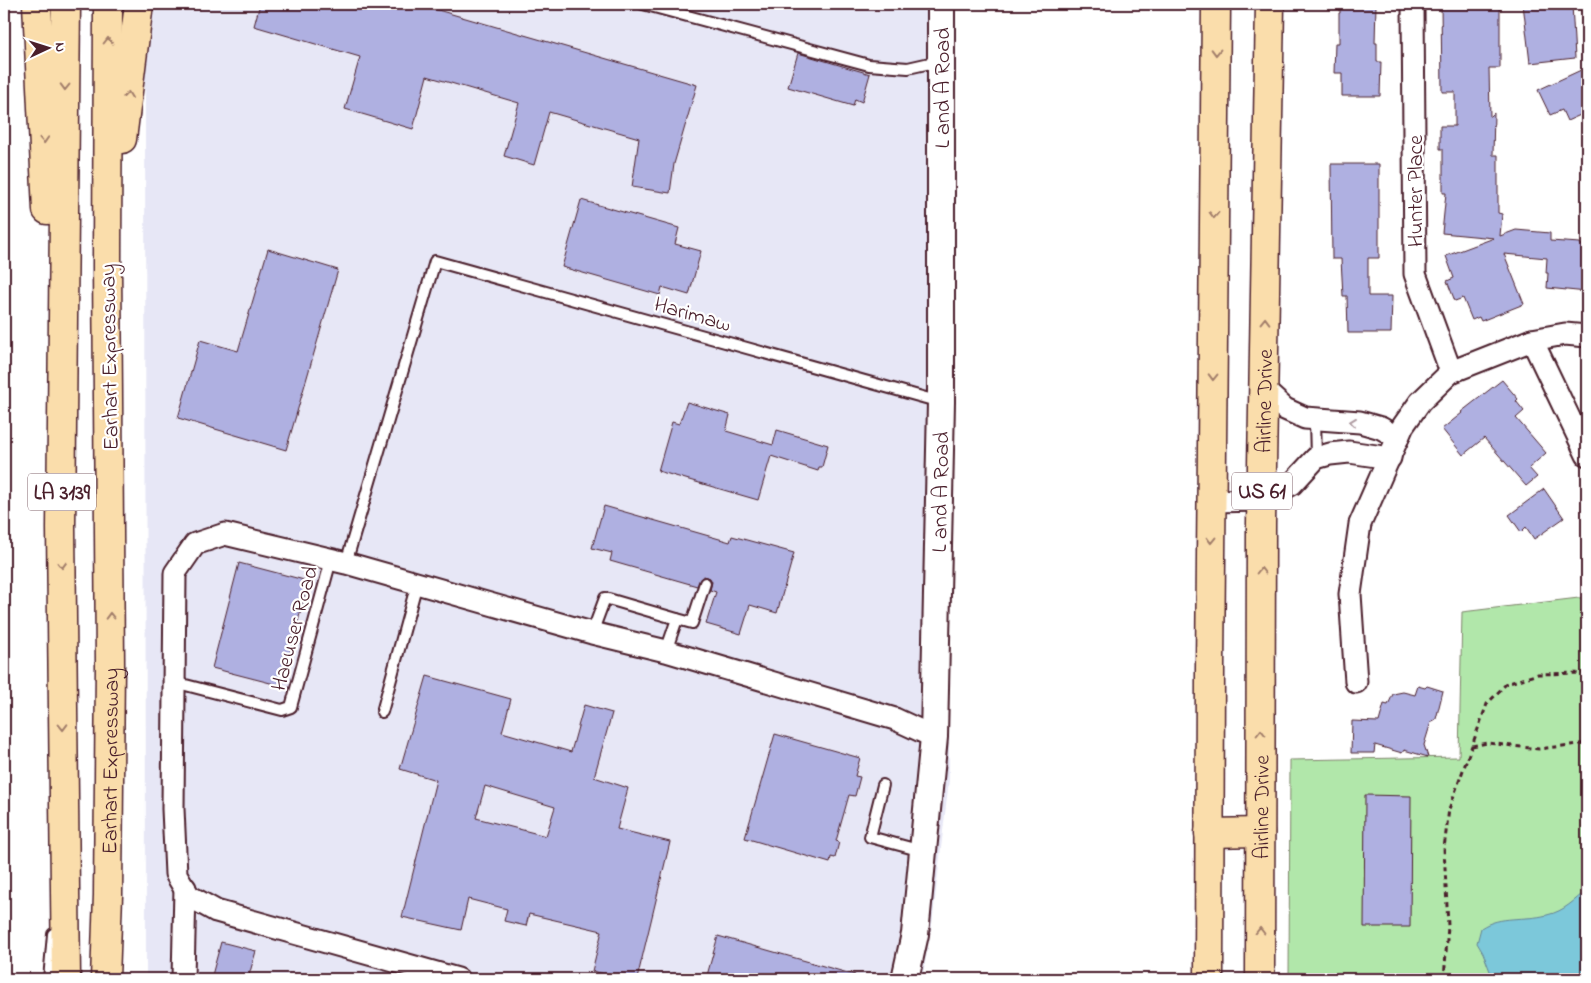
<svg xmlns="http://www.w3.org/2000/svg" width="1591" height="983" font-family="'Indie Flower',sans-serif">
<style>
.built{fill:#e7e7f6}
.green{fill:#b1e7aa;stroke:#7e836a}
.water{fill:#7bc8da;stroke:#678494}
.building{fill:#afb0e1;stroke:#4a1f2b;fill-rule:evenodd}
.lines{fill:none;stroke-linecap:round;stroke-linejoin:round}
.service-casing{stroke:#4a1f2b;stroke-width:14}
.minor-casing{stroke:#4a1f2b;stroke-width:25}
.tertiary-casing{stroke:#4a1f2b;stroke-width:30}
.trunk-casing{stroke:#4a1f2b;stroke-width:31}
.motorway-casing{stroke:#4a1f2b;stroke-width:31}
.path{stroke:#4a1f2b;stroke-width:3;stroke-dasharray:5 4;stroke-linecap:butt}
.service{stroke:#fff;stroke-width:10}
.minor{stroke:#fff;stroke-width:21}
.tertiary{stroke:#fff;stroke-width:26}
.trunk{stroke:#faddab;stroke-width:28}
.motorway{stroke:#faddab;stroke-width:28}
.oneway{stroke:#a27e6b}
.oneway2{stroke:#ae9aa0}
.labels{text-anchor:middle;stroke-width:4.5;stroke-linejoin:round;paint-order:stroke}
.shield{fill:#fff;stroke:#80626b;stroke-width:1}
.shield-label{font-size:21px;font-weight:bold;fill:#4a1f2b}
.street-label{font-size:22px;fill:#4a1f2b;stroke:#fff}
</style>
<rect width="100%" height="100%" fill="#fff"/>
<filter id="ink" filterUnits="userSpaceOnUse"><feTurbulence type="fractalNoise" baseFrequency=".02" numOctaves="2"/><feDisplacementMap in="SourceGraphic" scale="10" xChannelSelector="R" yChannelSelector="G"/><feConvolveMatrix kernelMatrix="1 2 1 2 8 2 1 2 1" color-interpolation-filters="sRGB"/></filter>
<g filter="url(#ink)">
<polygon class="built" points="155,4 951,4 949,780 932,925 922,979 146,979 145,70"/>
<polygon class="green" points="1587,597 1587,979 1289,979 1290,760 1459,757 1462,612"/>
<path class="water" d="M1587 890V979H1493L1483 953 1477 943 1481 928C1500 915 1525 921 1547 915 1565 911 1574 900 1587 890Z"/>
<g class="building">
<polygon points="260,4 417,4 697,85 674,164 670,193 632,187 639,138 549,112 534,165 504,156 519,103 427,76 413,129 345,109 360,57 254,26"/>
<polygon points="1340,4 1376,4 1375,43 1377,43 1377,62 1381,62 1380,96 1342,96 1342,73 1334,73 1335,43 1339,43 1339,13 1340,13"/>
<polygon points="1441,4 1500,4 1500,68 1489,68 1490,117 1494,113 1493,155 1498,155 1498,213 1502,214 1500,236 1516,230 1550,233 1550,241 1580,243 1587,252 1587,292 1547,288 1548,273 1546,273 1547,258 1504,254 1524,304 1481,321 1479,317 1472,320 1463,298 1455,301 1447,281 1454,278 1446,256 1494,238 1442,233 1446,193 1443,193 1443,149 1440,149 1440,126 1455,126 1455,92 1442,92"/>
<polygon points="1523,4 1572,4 1575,58 1530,63"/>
<polygon points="798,53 870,74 862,102 855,99 853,106 788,87"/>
<polygon points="1581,70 1587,85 1587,112 1567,121 1562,110 1550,115 1538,90"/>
<polygon points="1331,164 1379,164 1379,258 1368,258 1368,296 1392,296 1391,333 1348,333 1347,296 1343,296 1341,259 1332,259"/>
<polygon points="581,200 679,228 675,244 701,251 689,295 662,287 660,295 562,267"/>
<polygon points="268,249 338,270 286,450 178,418 200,340 238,351"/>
<polygon points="1502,380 1518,399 1516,401 1524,411 1516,418 1546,453 1529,468 1537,477 1526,486 1484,438 1463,455 1442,429 1462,413 1461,412"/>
<polygon points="687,402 730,415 726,431 773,445 777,430 828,445 822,467 819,467 818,471 771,456 758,500 658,471 672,422 679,424"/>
<polygon points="1544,489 1564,518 1534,539 1526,527 1521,532 1509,515"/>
<polygon points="604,506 730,542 732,536 794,553 777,613 750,605 741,634 706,624 716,592 710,590 712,582 710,578 704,576 701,578 697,586 610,561 612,553 592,548"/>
<polygon points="239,563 308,581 282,686 212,668"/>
<path d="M427 676 511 699 502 732 571 752 584 705 612 713 594 777 628 788 617 829 670 842 637 979H625L592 971 602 931 529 914 526 926 504 921 507 909 468 899 461 930 402 917 436 780 400 769ZM485 786 555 807 546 836 476 818Z"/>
<polygon points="1418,686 1425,688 1427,686 1443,691 1436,719 1431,722 1424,745 1428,757 1404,750 1402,753 1375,745 1374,753 1351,753 1352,721 1379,722 1384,704 1388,705 1393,694 1403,692 1415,695"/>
<polygon points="775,734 860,758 855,776 860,777 855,796 849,795 836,841 839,842 835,858 831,857 830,863 745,838"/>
<polygon points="1365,795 1411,796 1410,927 1364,927"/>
<polygon points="718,936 855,975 854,979 706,979"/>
<polygon points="221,942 256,951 248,979 211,979"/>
</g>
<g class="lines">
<defs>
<g id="service">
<polyline points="643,4 869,65 908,68 939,61"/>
<polyline points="1315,419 1316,458"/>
<polyline points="346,563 435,261 940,402"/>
<polyline points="677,619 692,623 705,583"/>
<polyline points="592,633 605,598 677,619 666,651"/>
<polyline points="174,682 282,710 291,707 331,560"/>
<polyline points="382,712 417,583"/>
<polyline points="883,785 870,837 922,851"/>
<polyline points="49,979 53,934"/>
</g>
<g id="minor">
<polyline points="1413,4 1415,274 1451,372"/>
<polyline points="1532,340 1587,455"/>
<polyline points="1263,389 1285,409 1305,418 1360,422 1381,428 1398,438"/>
<polyline points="1212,501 1262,500 1292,484 1316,458 1330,454 1349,452 1390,458"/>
<polyline points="1356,682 1350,594 1360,524 1403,426 1420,402 1451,372 1532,340 1565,334 1587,336"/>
<polyline points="183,979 185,888"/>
<polyline points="458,979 216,911 189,896 176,874 173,809 175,573 195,544 225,534 346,563 592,633 666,651 895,719 934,737"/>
</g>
<g id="tertiary">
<path id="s1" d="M905 979 915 934 934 737 941 402V4"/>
</g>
<g id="trunk">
<polyline points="1209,833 1260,832"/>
<polyline points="1209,979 1210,669 1216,4"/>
<path id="s2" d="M1260 979 1261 524 1270 4"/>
</g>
<g id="motorway">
<polyline points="37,4 47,210"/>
<polyline points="122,139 139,4"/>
<polyline points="66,979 61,528 66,4"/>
<path id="s3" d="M105 979 108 895 110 665 107 265 108 4"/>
</g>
</defs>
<use href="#service" class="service-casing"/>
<use href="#minor" class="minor-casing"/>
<use href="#tertiary" class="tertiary-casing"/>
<use href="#trunk" class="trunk-casing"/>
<use href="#motorway" class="motorway-casing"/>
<g class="path">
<polyline points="1472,746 1487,743 1539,749 1587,743"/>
<polyline points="1444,979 1448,926 1444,848 1449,809 1487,704 1506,684 1538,674 1587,673"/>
</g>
<use href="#service" class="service"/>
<use href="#minor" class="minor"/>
<use href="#tertiary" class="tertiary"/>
<use href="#trunk" class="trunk"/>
<use href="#motorway" class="motorway"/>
</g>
<defs><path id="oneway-chevron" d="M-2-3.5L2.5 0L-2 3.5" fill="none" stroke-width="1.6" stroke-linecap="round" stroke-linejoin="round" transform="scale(1.25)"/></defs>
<g class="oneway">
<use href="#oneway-chevron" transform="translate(108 41) rotate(-90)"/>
<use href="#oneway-chevron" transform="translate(1216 52) rotate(91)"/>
<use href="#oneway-chevron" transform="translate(65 87) rotate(91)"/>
<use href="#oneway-chevron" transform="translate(128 95) rotate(-83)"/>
<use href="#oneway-chevron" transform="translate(44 140) rotate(87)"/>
<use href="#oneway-chevron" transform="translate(1214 215) rotate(91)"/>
<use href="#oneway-chevron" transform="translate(1265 321) rotate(-89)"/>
<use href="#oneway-chevron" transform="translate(1213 377) rotate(91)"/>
<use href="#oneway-chevron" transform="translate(1211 540) rotate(91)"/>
<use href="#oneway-chevron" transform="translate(62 565) rotate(89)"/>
<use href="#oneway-chevron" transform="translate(1261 571) rotate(-90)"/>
<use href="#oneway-chevron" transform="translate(110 616) rotate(-91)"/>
<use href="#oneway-chevron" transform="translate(63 727) rotate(89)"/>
<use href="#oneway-chevron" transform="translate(1261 733) rotate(-90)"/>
<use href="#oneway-chevron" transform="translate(1260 931) rotate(-90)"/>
</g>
<use class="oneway2" href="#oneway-chevron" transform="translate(1353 422) rotate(-173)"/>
</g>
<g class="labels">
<g class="shield">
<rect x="1232" y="472.5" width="60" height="37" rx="4"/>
<rect x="28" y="473.5" width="68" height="37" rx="4"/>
</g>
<g class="shield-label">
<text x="1262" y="498">US 61</text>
<text x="62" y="499">LA 3139</text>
</g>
<g class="street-label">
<text transform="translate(941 88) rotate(-90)" y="8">L and A Road</text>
<text transform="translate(1414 191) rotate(-90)" y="8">Hunter Place</text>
<text transform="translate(693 313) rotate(16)" y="8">Harimaw</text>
<text transform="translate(108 357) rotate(-91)" y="8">Earhart Expressway</text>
<text dy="8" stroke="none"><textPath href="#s2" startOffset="578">Airline Drive</textPath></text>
<text dy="8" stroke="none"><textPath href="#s1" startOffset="489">L and A Road</textPath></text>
<text transform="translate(293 628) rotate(-75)" y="8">Haeuser Road</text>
<text dy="8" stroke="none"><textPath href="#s3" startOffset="218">Earhart Expressway</textPath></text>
<text dy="8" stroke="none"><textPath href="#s2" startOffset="172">Airline Drive</textPath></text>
</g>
</g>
<rect width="1591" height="983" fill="none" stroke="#fff" stroke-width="20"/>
<rect x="10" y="10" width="1571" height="963" fill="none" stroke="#4a1f2b" stroke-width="2" filter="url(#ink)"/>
<g transform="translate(48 48) rotate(86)" stroke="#ffffff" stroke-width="4" paint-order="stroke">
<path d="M0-4L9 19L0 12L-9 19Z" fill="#4a1f2b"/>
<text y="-8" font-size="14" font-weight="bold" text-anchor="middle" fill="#4a1f2b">N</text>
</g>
</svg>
